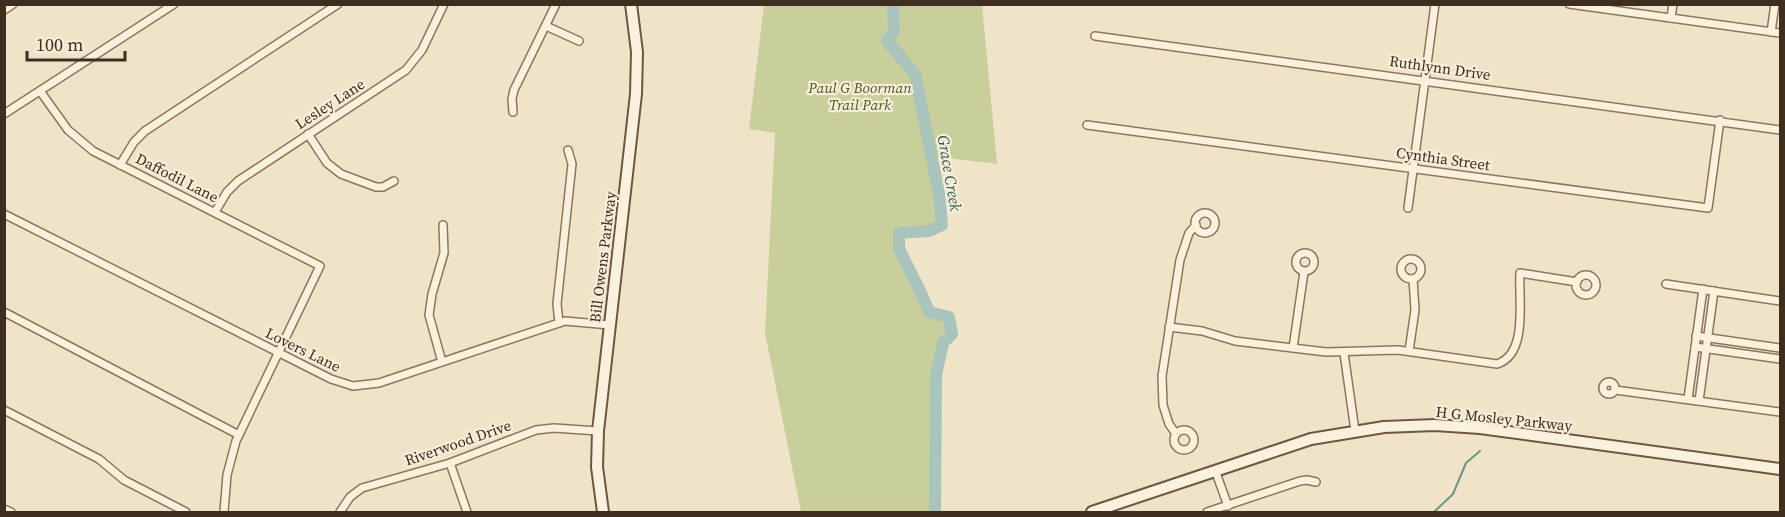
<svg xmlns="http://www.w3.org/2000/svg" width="1785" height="517" font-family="'Source Serif 4',serif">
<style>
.green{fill:#c9cf9b}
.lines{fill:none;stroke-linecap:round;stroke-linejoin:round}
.stream{stroke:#6f938a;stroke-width:2}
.river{stroke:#a9c4bc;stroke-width:12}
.street-casing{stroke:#8d765c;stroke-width:10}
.secondary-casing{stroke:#6f573f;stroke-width:14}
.street{stroke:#faf1dc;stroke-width:7}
.secondary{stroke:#faf1dc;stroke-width:10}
.labels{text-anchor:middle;stroke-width:4.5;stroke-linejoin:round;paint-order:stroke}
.street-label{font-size:15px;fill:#3d2e20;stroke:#f7eed8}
.park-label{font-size:15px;font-style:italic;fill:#4d5a26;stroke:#f7eed8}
.water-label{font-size:16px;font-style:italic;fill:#2f5d5a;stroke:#f7eed8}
</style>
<rect width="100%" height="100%" fill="#f0e4c8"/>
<polygon class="green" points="764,5 982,5 997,164 931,156 939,194 942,225 929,231 899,233 899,249 921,293 929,312 949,317 952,334 943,343 936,375 935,512 801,512 765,333 775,133 749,129"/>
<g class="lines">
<polyline class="stream" points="1434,512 1453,494 1466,463 1480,451"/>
<polyline class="river" points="896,4 893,8 894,32 887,41 915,74 939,194 942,225 929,231 899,233 899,249 921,293 929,312 949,317 952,334 943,343 936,375 935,512"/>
<defs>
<g id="street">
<polyline points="1569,4 1780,33"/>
<polyline points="4,10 13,4"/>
<polyline points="1671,18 1673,4"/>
<polyline points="546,26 579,41"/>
<polyline points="1771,32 1775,4"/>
<polyline points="1095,36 1780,130"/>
<polyline points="40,91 68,130 93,151 320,266 236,441 227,475 224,512"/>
<polyline points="513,112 512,99 514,90 556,4"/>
<polyline points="4,114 174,4"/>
<polyline points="1087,125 1708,208 1720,120"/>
<polyline points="308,134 327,163 341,174 376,187 383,187 394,181"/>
<polyline points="120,165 134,142 145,131 338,4"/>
<polyline points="1408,208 1435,4"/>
<polyline points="215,212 227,192 238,181 406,70 422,50 444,4"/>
<circle cx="1205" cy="223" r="10"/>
<polyline points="4,214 331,379 353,386 379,383 565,321 610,325"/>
<circle cx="1305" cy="262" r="9"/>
<circle cx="1411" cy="269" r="10"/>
<circle cx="1586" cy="285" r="10"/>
<polyline points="1666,284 1780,301"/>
<polyline points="4,312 239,435"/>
<polyline points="559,323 557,304 572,164 568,150"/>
<path d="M1169 327 1202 331 1235 341 1326 352 1398 350 1497 364C1529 354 1518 298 1520 273L1577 282"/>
<polyline points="1696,336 1780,348"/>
<polyline points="1695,347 1780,359"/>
<polyline points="1293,348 1304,272"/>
<polyline points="1409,351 1415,310 1413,279"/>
<polyline points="1344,353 1355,431"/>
<polyline points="442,362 429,315 432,294 444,253 443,225"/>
<circle cx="1609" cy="388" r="6"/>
<polyline points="1615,390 1780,412"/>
<polyline points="1688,399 1703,289"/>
<polyline points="1699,401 1714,291"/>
<polyline points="4,410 99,459 124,480 186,512"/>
<circle cx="1184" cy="440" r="10"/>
<polyline points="1176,434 1169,424 1163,405 1162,376 1180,260 1189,233 1196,225"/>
<polyline points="450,463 467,512"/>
<polyline points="1215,470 1228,506"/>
<polyline points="4,509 11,512"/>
<polyline points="340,512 350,497 362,488 450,463 536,430 554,428 598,431"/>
<polyline points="1207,512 1300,481 1307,480 1316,482"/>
</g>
<g id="secondary">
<polyline points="603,512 597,467 598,431 636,94 637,52 631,4"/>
<polyline points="1092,512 1311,439 1384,427 1435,425 1480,428 1780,469"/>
</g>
</defs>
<use href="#street" class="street-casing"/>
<use href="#secondary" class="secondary-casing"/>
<use href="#street" class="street"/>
<use href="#secondary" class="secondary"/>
</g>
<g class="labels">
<g class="street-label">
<text transform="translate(1440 68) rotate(8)" y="5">Ruthlynn Drive</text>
<text transform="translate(330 104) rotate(-33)" y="5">Lesley Lane</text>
<text transform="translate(1443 159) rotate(8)" y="5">Cynthia Street</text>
<text transform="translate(177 178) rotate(27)" y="5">Daffodil Lane</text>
<text transform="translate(603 257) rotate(-83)" y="5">Bill Owens Parkway</text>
<text transform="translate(303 350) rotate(26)" y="5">Lovers Lane</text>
<text transform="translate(1504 419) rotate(6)" y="5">H G Mosley Parkway</text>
<text transform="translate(458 443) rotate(-19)" y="5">Riverwood Drive</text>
</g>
<g class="park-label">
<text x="860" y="93">Paul G Boorman<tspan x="860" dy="17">Trail Park</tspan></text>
</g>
<g class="water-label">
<text transform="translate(950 173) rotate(80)" y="6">Grace Creek</text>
</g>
</g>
<rect width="1785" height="517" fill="none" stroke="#3d2e20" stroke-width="12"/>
<path d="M27 51v9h98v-9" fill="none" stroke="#3d2e20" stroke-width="3"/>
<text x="36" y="51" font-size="18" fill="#3d2e20" stroke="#f7eed8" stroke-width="4.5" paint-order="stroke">100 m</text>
</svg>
